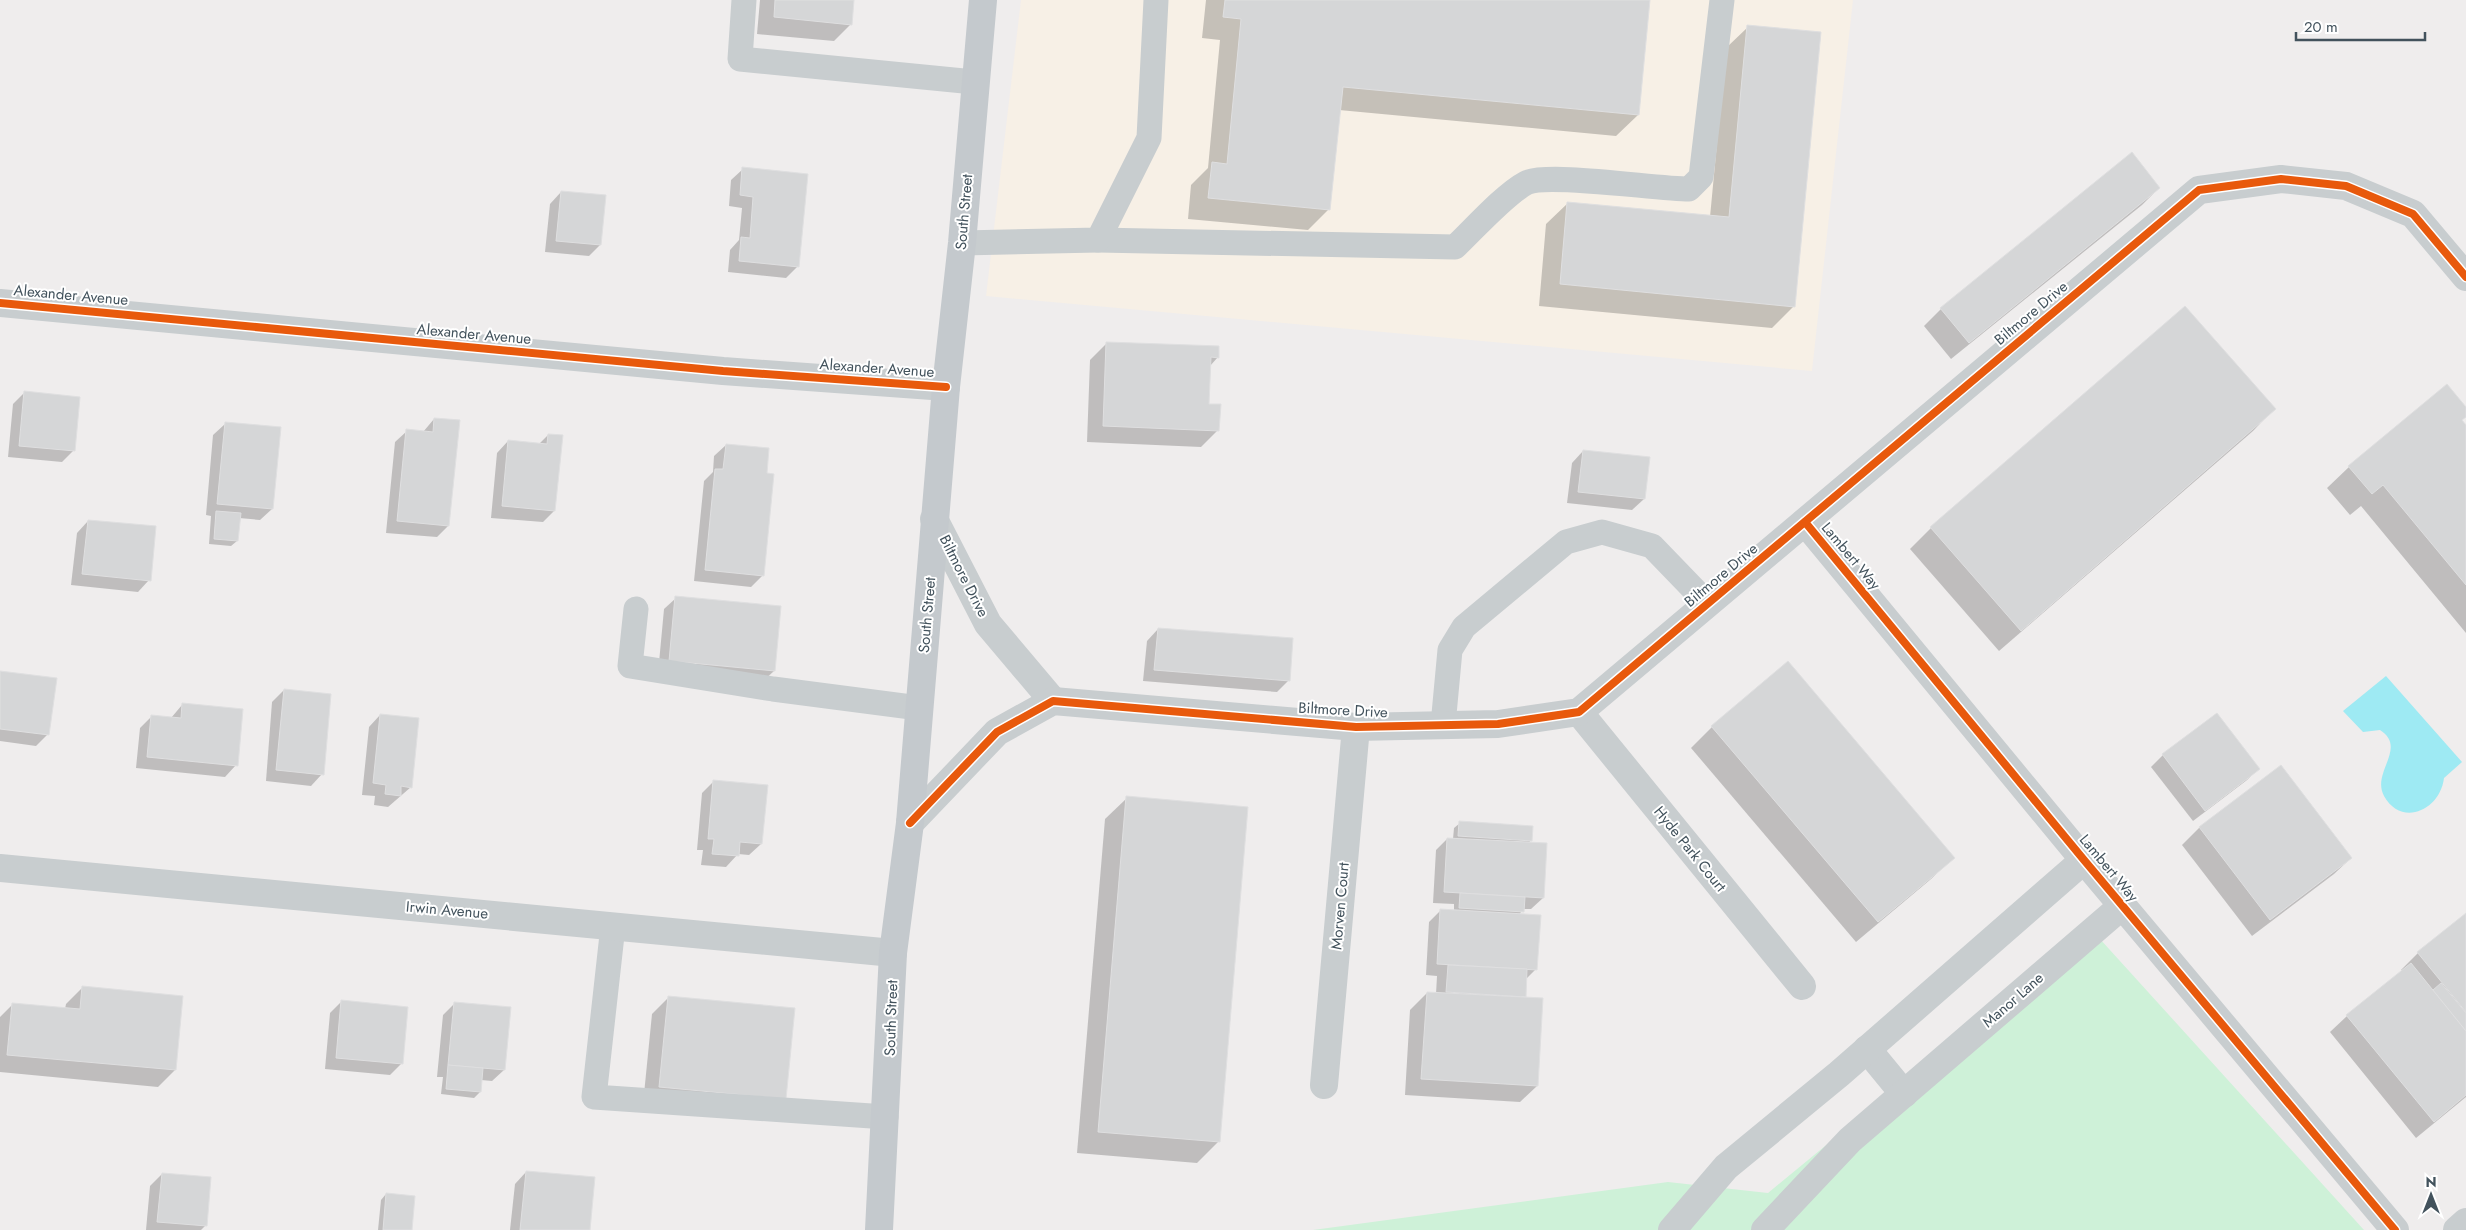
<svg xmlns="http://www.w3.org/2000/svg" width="2466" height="1230" font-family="Jost,sans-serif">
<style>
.commercial{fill:#f7f0e6}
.green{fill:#cef1d8}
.water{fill:#9eeaf3}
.shadow{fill:#0003}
.building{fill:#d5d6d7;stroke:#dfdfe0}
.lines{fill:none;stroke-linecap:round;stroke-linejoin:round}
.service{stroke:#c8cdcf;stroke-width:25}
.minor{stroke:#c8cdcf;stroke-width:28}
.primary{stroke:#c4c9cd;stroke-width:28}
.cycleway-casing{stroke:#fff;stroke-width:11}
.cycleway{stroke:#e8590c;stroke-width:8}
.labels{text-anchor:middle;stroke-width:4;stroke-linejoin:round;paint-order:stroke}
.street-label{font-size:15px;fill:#42525c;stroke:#fff}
</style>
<rect width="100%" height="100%" fill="#efeded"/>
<polygon class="commercial" points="1021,0 1853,0 1812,371 986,296"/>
<polygon class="green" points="2090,928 2364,1230 1313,1230 1668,1182 1768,1193"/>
<path class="water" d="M2386 676 2462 762 2444 778C2440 811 2401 827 2384 796 2371 772 2408 748 2380 730L2363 732 2343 711Z"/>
<g class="shadow">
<polygon points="760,0 853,0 851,24 834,41 757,34"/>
<polygon points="1206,0 1649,0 1638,115 1616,136 1339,110 1329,209 1308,230 1188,219 1191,185 1208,168 1220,40 1202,38"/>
<polygon points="1748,27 1794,306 1772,328 1539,306 1546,224 1568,203 1710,217 1726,48"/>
<polygon points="743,169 798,266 786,278 728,272 730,250 739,240 742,208 729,206 731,180"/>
<polygon points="2159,188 2142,205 1951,359 1924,326 1941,309"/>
<polygon points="561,192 600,245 589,256 545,252 550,204"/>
<polygon points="1107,343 1218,357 1210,366 1208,405 1218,430 1201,447 1087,442 1090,360"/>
<polygon points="25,392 79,398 73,451 62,462 8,457 13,404"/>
<polygon points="2274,409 2253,431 1999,651 1910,549 1931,528"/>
<polygon points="2466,409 2466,416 2461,421 2466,427 2466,633 2361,506 2350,515 2327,488 2349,467"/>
<polygon points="434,419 448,526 437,537 386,533 395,442 407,431 423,432"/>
<polygon points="225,424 272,509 260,520 239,518 237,541 231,546 209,544 211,516 206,515 213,435"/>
<polygon points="548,435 554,511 543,522 491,518 497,453 508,441 539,444"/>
<polygon points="726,445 763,575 751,587 694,581 704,481 713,472 714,456"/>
<polygon points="1583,451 1644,499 1632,510 1567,503 1572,463"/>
<polygon points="88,521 149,580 138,592 71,585 77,533"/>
<polygon points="676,598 774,671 762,682 658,673 664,609"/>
<polygon points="1158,629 1289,680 1277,692 1143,681 1147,641"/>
<polygon points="0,672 48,734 36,746 0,741"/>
<polygon points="284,690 322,774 311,786 266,781 272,702"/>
<polygon points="182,705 236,765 225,777 136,768 140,728 152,716 171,718"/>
<polygon points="2216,714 2258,769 2247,780 2193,821 2151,767 2163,755"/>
<polygon points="380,715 411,787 388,807 374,805 375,796 362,795 369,727"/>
<polygon points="1712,727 1953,858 1931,879 1856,942 1691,748"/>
<polygon points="2281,767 2351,858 2334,874 2252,936 2182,845 2199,828"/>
<polygon points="714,781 761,844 749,855 738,854 726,867 701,865 703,850 697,850 702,793"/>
<polygon points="1127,798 1219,1141 1197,1163 1077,1153 1105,819"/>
<polygon points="1460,823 1531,840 1528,844 1543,898 1531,909 1523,909 1519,915 1536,969 1525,980 1522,998 1537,1086 1520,1102 1405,1095 1410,1010 1427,993 1436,994 1437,976 1426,975 1429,922 1441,910 1454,911 1454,904 1433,903 1436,850 1447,839 1453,839 1454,828"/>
<polygon points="2466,914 2466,1097 2416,1138 2330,1032 2347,1016 2402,971 2401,970 2418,953"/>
<polygon points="83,987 175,1070 158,1087 0,1072 0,1017 13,1004 65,1009 66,1004"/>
<polygon points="669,997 785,1098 643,1104 652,1014"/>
<polygon points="341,1002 402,1063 390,1075 325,1069 330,1013"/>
<polygon points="455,1003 504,1070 492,1081 481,1080 480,1092 474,1098 441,1094 443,1077 437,1077 443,1015"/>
<polygon points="526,1172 589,1230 510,1230 515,1184"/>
<polygon points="162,1174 206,1225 201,1230 146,1230 150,1186"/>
<polygon points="386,1194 411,1230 378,1230 381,1200"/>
</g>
<g class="building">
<polygon points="775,0 854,0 852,25 774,17"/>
<polygon points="1225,0 1650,0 1639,115 1343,87 1330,210 1208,198 1212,162 1227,164 1241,19 1223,17"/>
<polygon points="1747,25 1821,32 1795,307 1560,284 1567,202 1729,217"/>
<polygon points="2132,152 2160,188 1969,343 1940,308"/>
<polygon points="742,167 808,174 799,267 739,261 741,237 750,238 753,197 740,195"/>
<polygon points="561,191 606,195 601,245 556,241"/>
<polygon points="2185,306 2276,409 2021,631 1930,527"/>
<polygon points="1106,342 1219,346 1219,358 1211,357 1209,404 1221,404 1219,431 1103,426"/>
<polygon points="2447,384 2466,407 2466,417 2462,420 2466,425 2466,585 2383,485 2372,494 2348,466"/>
<polygon points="24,391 80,397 75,451 19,446"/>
<polygon points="434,418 460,420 449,526 397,521 406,429 433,432"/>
<polygon points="225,422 281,427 273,509 217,504"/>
<polygon points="548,434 563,435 555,511 502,506 508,440 547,444"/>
<polygon points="726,444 769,448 767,473 774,474 764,576 705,570 715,469 723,469"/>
<polygon points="1583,450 1650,457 1645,499 1578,492"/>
<polygon points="216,511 241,513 238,541 214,539"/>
<polygon points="88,520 156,526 151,581 82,574"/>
<polygon points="675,596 781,606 775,671 669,661"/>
<polygon points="1158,628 1293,638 1290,681 1154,670"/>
<polygon points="1788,661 1955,858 1878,922 1711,726"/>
<polygon points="0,671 57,678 49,735 0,729"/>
<polygon points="284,689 331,694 324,775 276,770"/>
<polygon points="182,703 243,709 238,766 147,757 151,715 181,718"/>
<polygon points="2217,713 2260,769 2205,811 2162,754"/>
<polygon points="380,714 419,718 412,788 401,786 401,796 385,794 386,785 373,783"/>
<polygon points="2281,765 2352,858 2270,920 2199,827"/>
<polygon points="713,780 768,785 762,844 740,842 739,856 712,854 714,839 708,839"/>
<polygon points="1126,796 1248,807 1220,1142 1098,1132"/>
<polygon points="1459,821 1533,826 1532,841 1458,836"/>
<polygon points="1447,838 1547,843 1544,898 1444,892"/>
<polygon points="1460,893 1525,897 1524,912 1459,908"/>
<polygon points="1440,909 1541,915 1537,970 1437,964"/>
<polygon points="2466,913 2466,1012 2417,952"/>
<polygon points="2411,963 2466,1031 2466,1095 2434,1122 2346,1015"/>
<polygon points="1448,965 1527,969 1526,997 1446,992"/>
<polygon points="2441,983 2466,1013 2466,1031 2433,990"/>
<polygon points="82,986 183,996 176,1070 7,1055 12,1003 80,1009"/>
<polygon points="1427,992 1543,998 1538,1086 1421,1079"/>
<polygon points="668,996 795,1008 786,1099 659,1087"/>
<polygon points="341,1000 408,1007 403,1064 336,1058"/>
<polygon points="454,1002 511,1007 505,1070 448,1065"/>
<polygon points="448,1065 483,1068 481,1092 446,1089"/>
<polygon points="526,1171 595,1177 590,1230 520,1230"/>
<polygon points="162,1173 211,1177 207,1226 157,1222"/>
<polygon points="386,1193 415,1196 412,1230 383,1230"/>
</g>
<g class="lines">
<g class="service">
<polyline points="744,0 740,59 974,82"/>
<path d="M1098 240 1455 247C1473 230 1505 194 1526 183 1546 172 1657 189 1689 189L1701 177 1722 0"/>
<polyline points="962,243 1098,240 1149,138 1156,0"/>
<polyline points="636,609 630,666 773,689 919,708"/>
<polyline points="1443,725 1450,650 1464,627 1566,542 1602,532 1652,546 1708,604"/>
<polyline points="613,926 594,1097 886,1117"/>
</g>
<g class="minor">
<polyline points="0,303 723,371 946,387"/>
<polyline points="934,519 988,624 1053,701"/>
<polyline points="1805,522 2084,860 2395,1230"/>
<polyline points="1579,712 1802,986"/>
<polyline points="910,823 997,732 1053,701 1356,727 1498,724 1579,712 2199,190 2281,179 2346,186 2413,214 2466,277"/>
<polyline points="0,868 893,953"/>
<polyline points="1867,1049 1904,1094"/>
<polyline points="1324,1085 1356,727"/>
<polyline points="1672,1230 1726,1167 1839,1074 2084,860"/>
<polyline points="1765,1230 1850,1140 2122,906"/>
<polyline points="2457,1230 2466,1222"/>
</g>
<polyline class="primary" points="879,1230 893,953 910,823 946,387 962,243 983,0"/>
<defs>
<g id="cycleway">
<polyline points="0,303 723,371 946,387"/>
<polyline points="1805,522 2084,860 2395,1230"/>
<polyline points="910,823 997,732 1053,701 1356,727 1498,724 1579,712 2199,190 2281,179 2346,186 2413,214 2466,277"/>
</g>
</defs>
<use href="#cycleway" class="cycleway-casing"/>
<use href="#cycleway" class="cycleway"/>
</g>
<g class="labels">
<g class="street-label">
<text transform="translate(964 212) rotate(-85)" y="5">South Street</text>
<text transform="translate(71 295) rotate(5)" y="5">Alexander Avenue</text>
<text transform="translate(2031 313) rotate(-40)" y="5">Biltmore Drive</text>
<text transform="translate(474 334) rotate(5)" y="5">Alexander Avenue</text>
<text transform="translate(877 368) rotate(4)" y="5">Alexander Avenue</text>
<text transform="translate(1851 556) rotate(50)" y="5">Lambert Way</text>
<text transform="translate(1721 575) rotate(-40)" y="5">Biltmore Drive</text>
<text transform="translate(964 576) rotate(63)" y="5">Biltmore Drive</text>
<text transform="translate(927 615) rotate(-85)" y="5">South Street</text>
<text transform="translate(1343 710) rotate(3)" y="5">Biltmore Drive</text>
<text transform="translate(1690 849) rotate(51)" y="5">Hyde Park Court</text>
<text transform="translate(2109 868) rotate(50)" y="5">Lambert Way</text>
<text transform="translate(1340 906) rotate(-85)" y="5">Morven Court</text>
<text transform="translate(447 910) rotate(5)" y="5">Irwin Avenue</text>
<text transform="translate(2013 1000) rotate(-41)" y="5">Manor Lane</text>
<text transform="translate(891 1018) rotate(-88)" y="5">South Street</text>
</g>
</g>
<g transform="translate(2431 1195)" stroke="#ffffff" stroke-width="4" paint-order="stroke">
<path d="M0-4L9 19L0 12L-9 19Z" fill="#42525c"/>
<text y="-8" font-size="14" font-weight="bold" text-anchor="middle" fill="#42525c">N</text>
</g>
<path d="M2296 32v8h129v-8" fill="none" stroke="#42525c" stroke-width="2.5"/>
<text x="2304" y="32" font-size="15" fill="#42525c" stroke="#ffffff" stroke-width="4" paint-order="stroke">20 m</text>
</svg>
